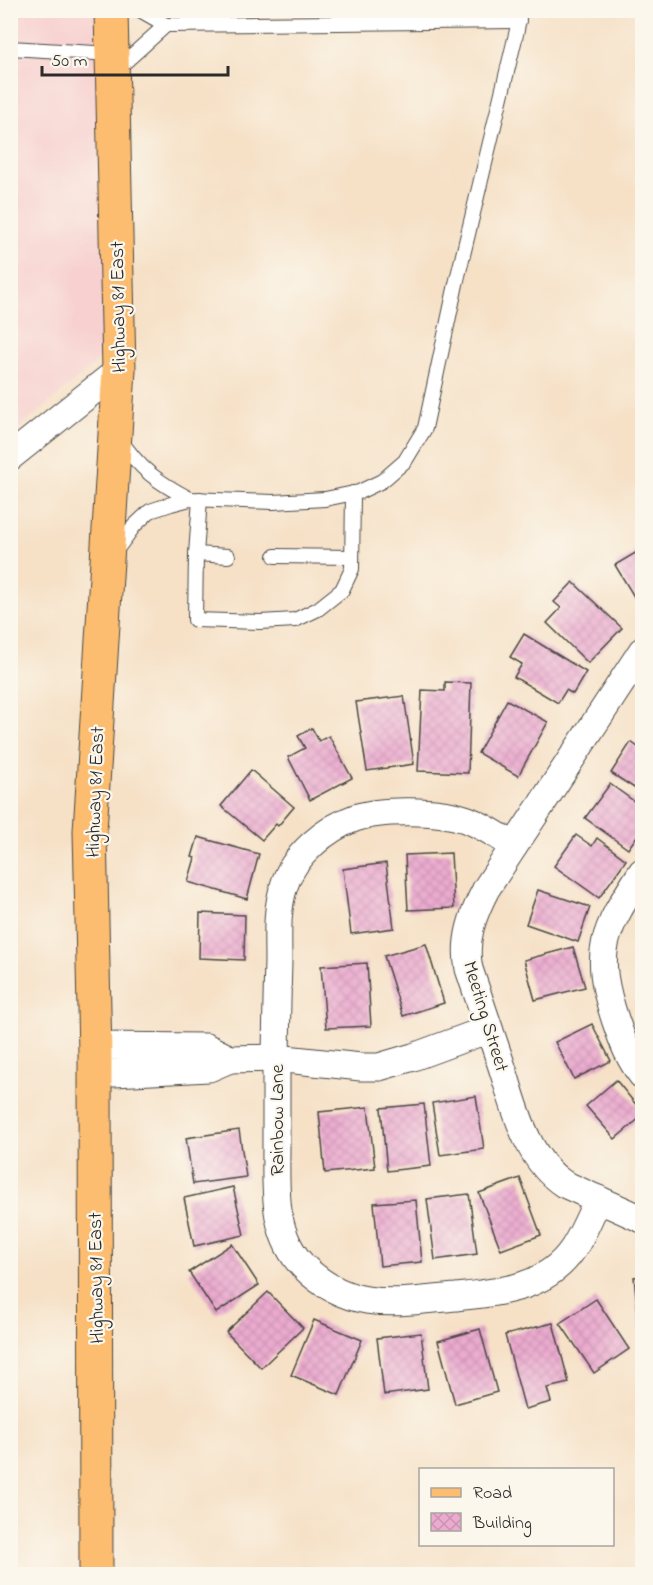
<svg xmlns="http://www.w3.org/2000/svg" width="653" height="1585" font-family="'Indie Flower',sans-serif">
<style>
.built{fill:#f7d0cf}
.building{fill:url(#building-cross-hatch)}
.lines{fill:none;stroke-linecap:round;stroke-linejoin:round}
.lane-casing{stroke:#494642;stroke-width:16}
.street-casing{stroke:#494642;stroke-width:29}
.primary-casing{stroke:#494642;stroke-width:35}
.lane{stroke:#fff;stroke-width:14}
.street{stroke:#fff;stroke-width:27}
.primary{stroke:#fcbd6f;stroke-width:33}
.labels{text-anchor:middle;stroke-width:4.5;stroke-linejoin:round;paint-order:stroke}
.street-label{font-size:20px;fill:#2b2b2b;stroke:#fbf7ec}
</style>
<defs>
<pattern id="building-cross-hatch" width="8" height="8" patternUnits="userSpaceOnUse" patternTransform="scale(1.5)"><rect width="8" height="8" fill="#ebabcf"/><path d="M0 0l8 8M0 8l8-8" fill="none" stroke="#ca93b2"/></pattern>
</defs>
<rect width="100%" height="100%" fill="#fbf7ec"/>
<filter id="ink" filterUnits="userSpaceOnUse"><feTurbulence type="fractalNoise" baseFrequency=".0167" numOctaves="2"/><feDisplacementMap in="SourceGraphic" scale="12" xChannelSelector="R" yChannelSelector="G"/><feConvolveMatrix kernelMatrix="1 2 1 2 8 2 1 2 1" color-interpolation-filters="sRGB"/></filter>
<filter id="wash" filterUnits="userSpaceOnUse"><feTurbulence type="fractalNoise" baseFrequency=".008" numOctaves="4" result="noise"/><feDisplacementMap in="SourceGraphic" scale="24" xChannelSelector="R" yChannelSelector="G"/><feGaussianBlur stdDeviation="1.35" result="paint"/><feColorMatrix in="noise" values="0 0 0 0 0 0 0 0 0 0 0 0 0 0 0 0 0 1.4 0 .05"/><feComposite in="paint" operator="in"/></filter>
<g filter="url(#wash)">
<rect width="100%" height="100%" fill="#f6e1c7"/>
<polygon class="built" points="11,11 119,11 106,354 11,435"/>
<g id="blocks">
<g class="building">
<polygon points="642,549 642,603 639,605 615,565"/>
<polygon points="573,582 622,628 588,663 547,623 561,608 554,602"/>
<polygon points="524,634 586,672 573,694 566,690 558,703 514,677 522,664 510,657"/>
<polygon points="445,682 471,683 468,773 418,771 422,690 445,691"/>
<polygon points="404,696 414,764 367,771 356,702"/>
<polygon points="507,700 548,722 518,776 478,753"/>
<polygon points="312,728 319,741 329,736 352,778 310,800 288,757 305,748 298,736"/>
<polygon points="631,742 642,750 642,793 611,773"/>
<polygon points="251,770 294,807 278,826 276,824 262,840 221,806"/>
<polygon points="610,784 642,807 642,829 628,849 585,818"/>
<polygon points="576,835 592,846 597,838 626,860 599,898 554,866"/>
<polygon points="198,837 259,854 247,899 188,882 195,858 192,857"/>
<polygon points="451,853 454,908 408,910 405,855"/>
<polygon points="386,863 394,928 351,934 343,869"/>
<polygon points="538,890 590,907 578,942 526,924"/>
<polygon points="200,913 245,915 244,960 199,958"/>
<polygon points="426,944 444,1003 403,1016 384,956"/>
<polygon points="573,947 585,987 535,1000 524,960"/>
<polygon points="367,963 371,1026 326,1028 321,966"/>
<polygon points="592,1024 611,1061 574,1079 555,1042"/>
<polygon points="616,1080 642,1112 642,1116 615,1139 586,1106"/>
<polygon points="476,1096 484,1149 440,1155 432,1103"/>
<polygon points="424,1104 431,1166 387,1171 381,1108"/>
<polygon points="368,1107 375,1168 325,1173 319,1112"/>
<polygon points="239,1130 246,1177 193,1184 186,1138"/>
<polygon points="520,1178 541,1235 501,1250 479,1193"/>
<polygon points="233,1187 244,1235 194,1246 184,1198"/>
<polygon points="469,1194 477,1254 435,1260 427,1199"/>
<polygon points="416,1200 422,1262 380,1266 374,1203"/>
<polygon points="232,1244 259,1285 216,1313 189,1272"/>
<polygon points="642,1276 642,1330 640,1330 634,1277"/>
<polygon points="268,1292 303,1328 261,1368 226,1332"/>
<polygon points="596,1299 629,1349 594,1373 560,1323"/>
<polygon points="314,1320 362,1340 339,1395 291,1375"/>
<polygon points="553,1323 569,1383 547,1388 551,1402 525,1409 505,1335"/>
<polygon points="480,1329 497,1392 455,1404 438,1341"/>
<polygon points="421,1333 428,1389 384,1395 377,1338"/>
</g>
</g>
</g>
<g filter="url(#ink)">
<use href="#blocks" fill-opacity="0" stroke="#494642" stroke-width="1.5"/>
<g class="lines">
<defs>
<g id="lane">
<polyline points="140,10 166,25 519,21"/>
<polyline points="10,48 112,54"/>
<polyline points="116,70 166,25"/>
<path d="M120 439C139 469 159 483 190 499"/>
<polyline points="200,499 196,554 195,620 260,622 295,620 318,609 342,590 352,569 353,493"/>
<polyline points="114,553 134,526 150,511 171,504 190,499 273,502 325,499 359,492 382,481 405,461 425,428 456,284 517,30 520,10"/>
<polyline points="196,554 228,556"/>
<polyline points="275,556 352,557"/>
</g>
<g id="street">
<polyline points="10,457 119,370"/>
<path d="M642 651 486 889C473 914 463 940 469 969 480 1001 490 1032 501 1064 515 1106 525 1158 564 1184L642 1219"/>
<path d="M514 846C498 836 483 825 465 819 438 810 382 809 355 818 326 828 293 856 284 886 276 910 278 936 278 961 277 998 276 1035 276 1072 276 1097 276 1122 276 1148 276 1189 272 1235 304 1267 350 1313 398 1302 456 1297 499 1292 546 1289 573 1249 583 1234 590 1216 598 1199"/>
<path d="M642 872C603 932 592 951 616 1022 623 1042 629 1059 642 1075"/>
<polyline points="230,1059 276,1058 361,1067 379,1067 413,1057 489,1029"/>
<polyline points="95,1074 209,1068 230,1059 206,1047 95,1046"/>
</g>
<polyline id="primary" points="96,1574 95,1054 90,831 119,370 111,10"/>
</defs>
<use href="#lane" class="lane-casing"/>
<use href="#street" class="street-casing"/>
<use href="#primary" class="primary-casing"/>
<use href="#lane" class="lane"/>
<use href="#street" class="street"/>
<use href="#primary" class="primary"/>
</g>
</g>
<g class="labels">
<g class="street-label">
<text transform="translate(117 307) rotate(-91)" y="7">Highway 81 East</text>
<text transform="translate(94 792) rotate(-88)" y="7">Highway 81 East</text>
<text transform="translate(487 1016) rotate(73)" y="7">Meeting Street</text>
<text transform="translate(276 1120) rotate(-90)" y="7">Rainbow Lane</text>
<text transform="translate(95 1278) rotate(-91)" y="7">Highway 81 East</text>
</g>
</g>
<rect width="653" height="1585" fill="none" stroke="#fbf7ec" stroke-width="36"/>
<rect x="419" y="1468" width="195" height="78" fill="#fbf7ec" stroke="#a8a59f" stroke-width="1.5"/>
<rect x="431" y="1488" width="30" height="9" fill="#fcbd6f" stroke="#a8a59f" stroke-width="1.5"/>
<text x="473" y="1498" font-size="18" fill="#2b2b2b">Road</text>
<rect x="431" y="1513" width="30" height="18" fill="url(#building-cross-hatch)" stroke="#a8a59f" stroke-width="1.5"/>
<text x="473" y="1528" font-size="18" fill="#2b2b2b">Building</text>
<path d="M42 66v9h186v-9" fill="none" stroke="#2b2b2b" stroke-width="3"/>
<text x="51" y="66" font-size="18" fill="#2b2b2b" stroke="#fbf7ec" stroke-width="4.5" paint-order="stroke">50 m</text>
</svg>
